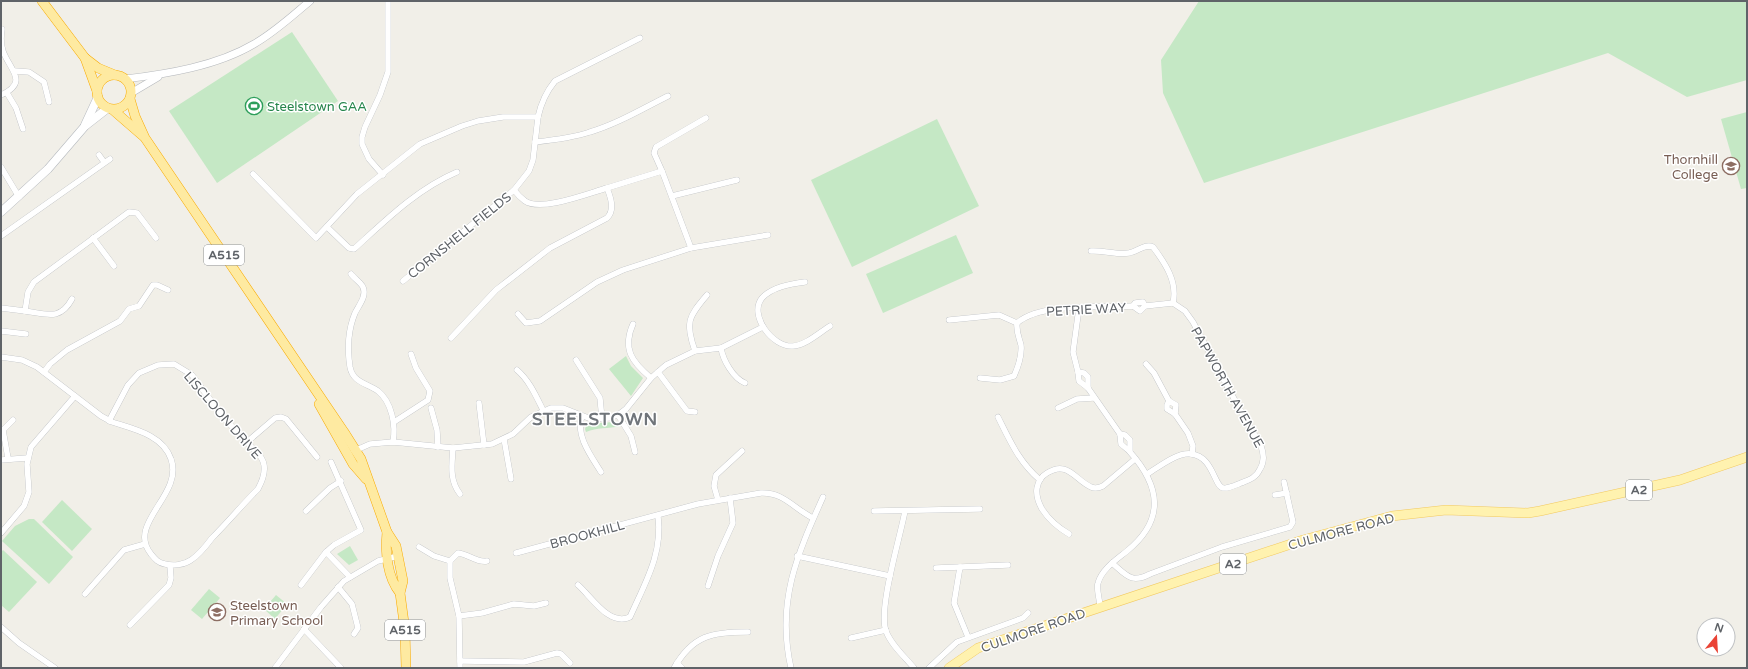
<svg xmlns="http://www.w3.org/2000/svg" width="1748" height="669" font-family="'Varela Round',sans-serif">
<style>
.green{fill:#c5e8c5}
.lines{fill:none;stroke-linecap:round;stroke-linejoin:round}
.minor-casing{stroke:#b5b8bc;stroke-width:6}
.tertiary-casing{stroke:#b5b8bc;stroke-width:8}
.secondary-casing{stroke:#b6babf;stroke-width:9}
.primary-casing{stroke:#f2c960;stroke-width:10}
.trunk-casing{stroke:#f9ab00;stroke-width:10}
.minor{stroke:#fff;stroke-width:5.5}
.tertiary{stroke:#fff;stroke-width:7}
.secondary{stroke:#fff;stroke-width:8}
.primary{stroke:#fff2af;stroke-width:9}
.trunk{stroke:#feeaa1;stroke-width:9}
.labels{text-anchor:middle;stroke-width:3;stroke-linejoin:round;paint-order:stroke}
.shield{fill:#fff;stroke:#8f9295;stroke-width:1}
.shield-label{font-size:12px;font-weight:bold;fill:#5f6368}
.leisure-label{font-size:13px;fill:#27864d;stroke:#fff;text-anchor:start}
.education-label{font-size:13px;fill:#785e54;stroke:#fff;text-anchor:end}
.street-label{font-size:13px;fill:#5f6368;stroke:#fff}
.district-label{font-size:17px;font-weight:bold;letter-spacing:1px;fill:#70757a;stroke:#fff}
</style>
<rect width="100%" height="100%" fill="#f1efe8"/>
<g class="green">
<polygon points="1199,1 1747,1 1747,80 1687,97 1608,53 1204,183 1163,93 1161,60"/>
<polygon points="292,32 338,101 217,183 169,111"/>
<polygon points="1747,112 1747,188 1741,189 1721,119"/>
<polygon points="937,119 979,206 852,267 811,180"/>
<polygon points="956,235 973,273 883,313 866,274"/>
<polygon points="626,356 631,366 643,378 631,396 609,369"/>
<path d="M613 422H617L620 426C608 429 597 427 586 432L585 429 587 424Z"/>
<polygon points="62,500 92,529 72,551 42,522"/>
<polygon points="29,519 34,519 73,557 49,584 2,541 15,526"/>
<polygon points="350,546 358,560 349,565 337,554"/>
<polygon points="3,550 37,582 9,612 1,605 1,552"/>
<polygon points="209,589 220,598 202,619 191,610"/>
<polygon points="276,595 287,604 275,619 264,609"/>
</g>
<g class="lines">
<defs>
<g id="minor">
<polyline points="15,71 29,72 44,82 49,102"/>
<polyline points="7,93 16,108 23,129"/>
<path d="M1 95C30 82 9 69 3 51 1 45 1 35 2 29"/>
<path d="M535 142C554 140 572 138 590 132 617 124 642 109 668 96"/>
<polyline points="99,155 104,162"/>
<polyline points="1,167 19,197"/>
<polyline points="662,171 654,153 656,147 706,118"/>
<path d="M253 174 316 238 357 194 420 144 462 126 478 121 503 117H538C541 103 546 92 555 81L640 38"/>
<polyline points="383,175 369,159 362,144 362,137 365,127 380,95 388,72 388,1"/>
<polyline points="672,196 737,180"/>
<path d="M327 227 349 248 354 249C386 220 417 189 457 172"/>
<polyline points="1,236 110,159"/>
<polyline points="93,238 114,266"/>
<polyline points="691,248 768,235"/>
<path d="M1091 251C1103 250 1117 255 1129 253 1137 252 1145 243 1153 247 1165 263 1178 282 1173 303L1185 311 1193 322 1239 408 1261 446C1264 454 1265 461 1260 469 1256 478 1249 480 1241 483 1236 485 1228 489 1223 488 1214 486 1213 456 1191 454 1177 452 1159 467 1147 474"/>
<path d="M351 274C354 278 361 283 363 287 367 296 359 305 355 313 348 330 347 348 350 367 353 383 367 383 378 391 392 402 396 426 393 442"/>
<polyline points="403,281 514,190 529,171 533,160 538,117"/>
<path d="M805 282C790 284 772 287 762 298 748 315 773 348 793 346 806 345 819 333 830 326"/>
<polyline points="1133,306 1135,303 1143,302 1145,306"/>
<polyline points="1,308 25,311 28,292 34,282 129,212 137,213 156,238"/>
<path d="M1079 308 1073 352 1078 372 1079 381 1088 388 1120 434 1121 444C1124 447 1128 449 1130 452 1161 487 1165 520 1127 551 1116 560 1102 569 1098 583 1096 589 1100 600 1100 607"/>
<path d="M25 311C47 314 60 321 72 299"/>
<polyline points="518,314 526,323 540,321 597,282 623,270 691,248 662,171 607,188"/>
<path d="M949 320 999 315 1017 323C1041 302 1101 308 1133 306L1140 311 1145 306 1173 303"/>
<path d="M633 324C622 349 632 362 651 378"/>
<polyline points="1,331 26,334"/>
<path d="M451 338 496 290 550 248 607 218C615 210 611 198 607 188 589 193 541 212 525 201 521 198 517 194 514 190"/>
<path d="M721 348C723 360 733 378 745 383"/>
<path d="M695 351C685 323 688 317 707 295"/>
<path d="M1 357 22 360 37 367 101 416 112 422C134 429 163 435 171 459 184 495 126 523 151 554 155 559 158 563 165 564 173 566 184 565 191 560 199 555 206 546 212 538 228 522 242 505 258 489 264 478 268 466 260 456L223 417 192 375 174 364 158 365 139 373 128 385 109 421"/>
<polyline points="576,360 600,398 602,419"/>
<polyline points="1146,364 1154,373 1169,401 1176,405 1175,414"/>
<path d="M517 370C529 380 536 396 543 410"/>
<polyline points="44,372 50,364 67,350 120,321 129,309 139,306 153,285 157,285 168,290"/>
<polyline points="658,372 687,411 695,412"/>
<polyline points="1078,372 1084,373 1088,377 1088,388"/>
<path d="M980 378 1000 380 1014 376C1018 367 1022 354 1021 345 1019 337 1016 332 1017 323"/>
<polyline points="1169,401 1167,405 1167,409 1175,414 1188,433 1193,446 1192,454"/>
<polyline points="479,403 484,445"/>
<polyline points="431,408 437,430 438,447"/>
<polyline points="1058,408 1077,399 1094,398"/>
<polyline points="618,415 631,436 635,452"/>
<path d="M582 416C575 435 591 456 601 472"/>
<path d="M998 417C1010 441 1019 462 1040 480"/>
<polyline points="394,422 428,400 430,391 416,368 411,354"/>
<polyline points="1120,434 1125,435 1130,440 1130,450"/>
<polyline points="504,439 511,479"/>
<polyline points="247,442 275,418 281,417 286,419 317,457"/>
<path d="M453 448C452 464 449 480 460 494"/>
<polyline points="354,451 370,444 393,442 453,448 492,444 513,434 531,417 551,408 563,408 591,419 609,418 618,415 626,409 651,378 666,365 695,351 721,348 763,327"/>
<polyline points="8,458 3,430 13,420"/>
<polyline points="1,460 27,458"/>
<polyline points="1275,495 1287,493"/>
<polyline points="718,500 714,486 716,475 742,451"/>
<polyline points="306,511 330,488 341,481"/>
<polyline points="874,511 980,509"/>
<path d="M905 511C900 538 878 609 886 631 891 645 905 657 914 668"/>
<polyline points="1,533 24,506 29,492 27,464 31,447 75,396"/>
<path d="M1069 534C1057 527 1049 520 1042 509 1038 502 1036 495 1037 488 1038 482 1042 476 1047 473 1068 460 1075 480 1091 487 1095 489 1099 488 1103 486L1135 459"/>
<polyline points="419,547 434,556 450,561"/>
<polyline points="326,552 350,577"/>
<path d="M516 553 698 504 761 493C784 492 794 509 813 518"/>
<polyline points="797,556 890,576"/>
<path d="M1112 563C1126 575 1131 584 1150 574L1222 547 1290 527 1293 522 1284 482"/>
<polyline points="960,567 954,603 968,637"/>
<polyline points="936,568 1008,565"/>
<polyline points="301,585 326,552 334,545 361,530 331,462"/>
<path d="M578 585C591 596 609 627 630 617 645 583 663 554 658 516"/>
<polyline points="708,586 718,556 733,523 730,498"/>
<polyline points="338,587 352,604 358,628 354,634"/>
<polyline points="85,594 124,550 145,544"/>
<polyline points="459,616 482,613 514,604 534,606 546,603"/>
<polyline points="130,625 169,585 171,578 170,566"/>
<polyline points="1,627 19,643 55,668"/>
<polyline points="304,629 341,668"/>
<polyline points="851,638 886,630"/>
<polyline points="460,661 524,662 557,653 561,654 570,663"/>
<polyline points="677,663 682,668"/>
<polyline points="275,668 321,607 344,581 378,561 398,556"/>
<path d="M460 668 459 616 450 578V561L458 553C469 554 476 563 487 561"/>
<path d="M674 668C693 635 712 632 748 632"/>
<path d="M791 668C776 602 797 555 823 497"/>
<polyline points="929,668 957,642 1023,618 1028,613"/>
</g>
<g id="tertiary">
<path d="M125 79C167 74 217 66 254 44 275 32 292 16 310 1"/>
<polyline points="131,93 158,77"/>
</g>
<g id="secondary">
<polyline points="85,125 98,97"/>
<polyline points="1,212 48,169 85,126 108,108"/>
</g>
<polyline id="primary" points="949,668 978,648 1303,540 1392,516 1446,510 1528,513 1540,511 1680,480 1747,457"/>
<g id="trunk">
<polyline points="42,1 85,58 97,91"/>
<polyline points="85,58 98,68 115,75"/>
<circle cx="114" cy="92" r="17"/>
<polyline points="130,99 135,116 145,138 344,432 361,459 387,532 396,546 403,581 400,593 405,630 406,668"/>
<polyline points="113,110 143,136"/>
<polyline points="319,404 353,464 366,479"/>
<path d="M387 532C385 552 387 577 400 593"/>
</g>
</defs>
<use href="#minor" class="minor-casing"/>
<use href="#tertiary" class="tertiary-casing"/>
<use href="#secondary" class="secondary-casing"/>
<use href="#primary" class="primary-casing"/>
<use href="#trunk" class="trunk-casing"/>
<use href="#minor" class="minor"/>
<use href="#tertiary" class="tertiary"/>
<use href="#secondary" class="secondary"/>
<use href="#primary" class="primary"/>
<use href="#trunk" class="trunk"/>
</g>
<defs>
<symbol id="stadium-ring" viewBox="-11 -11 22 22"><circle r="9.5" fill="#fff" stroke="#2e9e5b" stroke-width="1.5"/><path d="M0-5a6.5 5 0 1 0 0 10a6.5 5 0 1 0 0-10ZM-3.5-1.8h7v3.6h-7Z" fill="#2e9e5b"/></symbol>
<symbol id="school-ring" viewBox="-11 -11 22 22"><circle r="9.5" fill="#fff" stroke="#8d6e63" stroke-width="1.5"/><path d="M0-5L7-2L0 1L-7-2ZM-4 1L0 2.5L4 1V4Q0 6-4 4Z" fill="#8d6e63"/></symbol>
</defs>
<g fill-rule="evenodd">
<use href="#stadium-ring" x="244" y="96" width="20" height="20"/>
<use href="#school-ring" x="1721" y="156" width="20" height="20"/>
<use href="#school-ring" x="207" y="602" width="20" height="20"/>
</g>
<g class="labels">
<g class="shield">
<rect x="204" y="245" width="40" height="20" rx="3"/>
<rect x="1626" y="480" width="26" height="20" rx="3"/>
<rect x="1220" y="554" width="26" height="20" rx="3"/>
<rect x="385" y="620" width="40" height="20" rx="3"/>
</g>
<g class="shield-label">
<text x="224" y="259">A515</text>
<text x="1639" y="494">A2</text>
<text x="1233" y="568">A2</text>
<text x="405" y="634">A515</text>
</g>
<g class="leisure-label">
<text x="267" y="111">Steelstown GAA</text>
</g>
<g class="education-label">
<text x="1718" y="164">Thornhill<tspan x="1718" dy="15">College</tspan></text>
<text x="230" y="610" text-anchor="start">Steelstown<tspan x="230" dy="15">Primary School</tspan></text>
</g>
<g class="street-label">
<text transform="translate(459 235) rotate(-39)" y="5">CORNSHELL FIELDS</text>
<text transform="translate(1086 309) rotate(-3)" y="5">PETRIE WAY</text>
<text transform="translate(1228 387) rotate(61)" y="5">PAPWORTH AVENUE</text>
<text transform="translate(223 415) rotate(49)" y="5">LISCLOON DRIVE</text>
<text transform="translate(1341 531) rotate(-15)" y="5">CULMORE ROAD</text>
<text transform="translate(587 534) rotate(-15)" y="5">BROOKHILL</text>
<text transform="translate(1033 630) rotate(-19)" y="5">CULMORE ROAD</text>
</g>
<g class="district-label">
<text x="595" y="425">STEELSTOWN</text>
</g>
</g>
<rect width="1748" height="669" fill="none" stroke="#5f6368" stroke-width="4"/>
<g transform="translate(1716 637) rotate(18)"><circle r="19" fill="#ffffff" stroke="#bfc1c3"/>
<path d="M0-3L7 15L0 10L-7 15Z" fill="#ea4335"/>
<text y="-6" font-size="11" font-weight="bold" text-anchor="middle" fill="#5f6368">N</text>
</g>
</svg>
